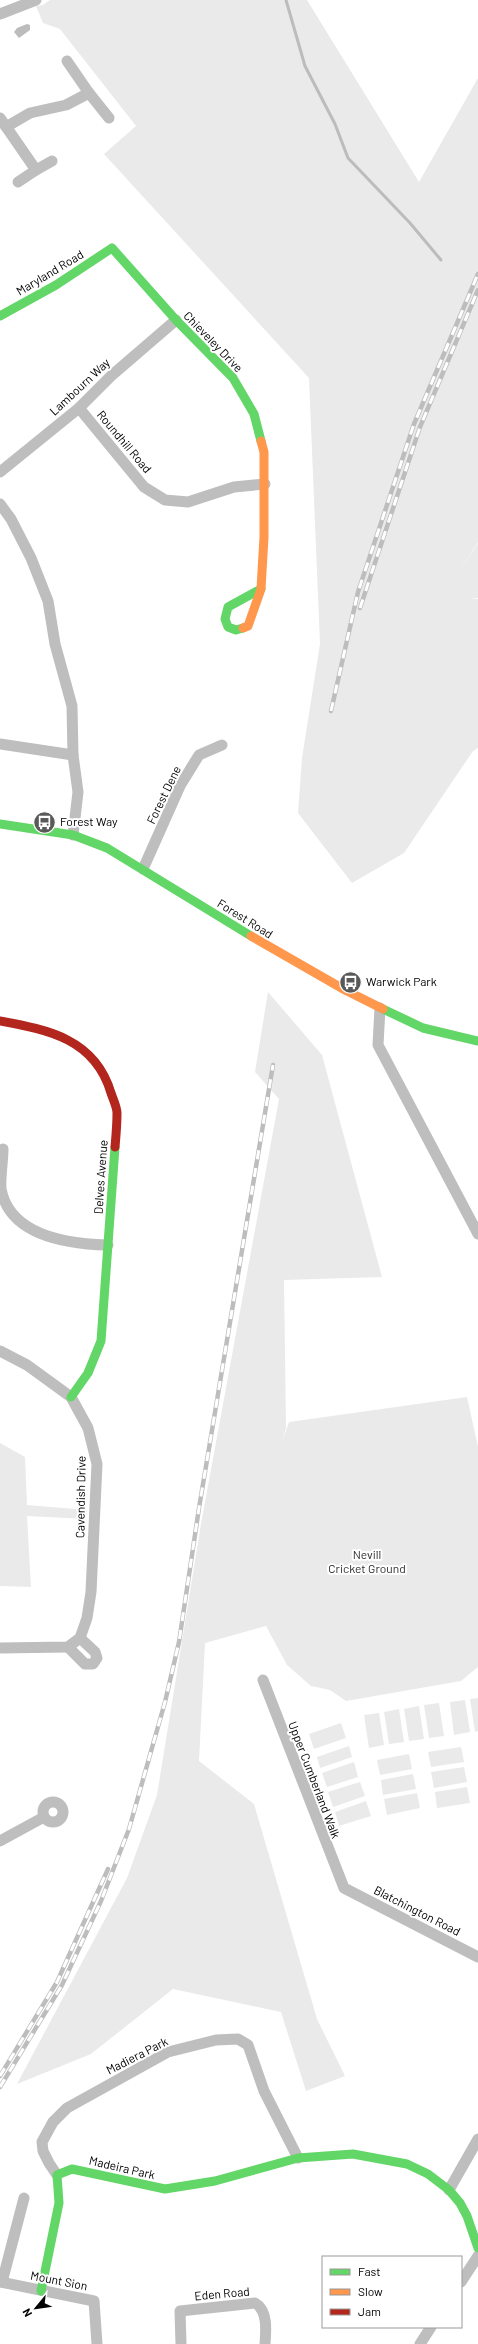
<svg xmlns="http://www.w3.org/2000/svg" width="478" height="2344" font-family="Barlow,sans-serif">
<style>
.green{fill:#eaeaea}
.water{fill:#bcbcbc}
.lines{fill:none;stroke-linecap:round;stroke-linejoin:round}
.stream{stroke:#bcbcbc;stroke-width:3}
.street{stroke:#bebebe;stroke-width:11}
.fast{stroke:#63d668;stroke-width:9}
.slow{stroke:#ff974d;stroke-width:9}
.jam{stroke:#b3261e;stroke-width:9}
.rail-casing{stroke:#bdbdbd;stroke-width:4.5}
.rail{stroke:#fff;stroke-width:3;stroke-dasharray:9;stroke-linecap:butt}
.labels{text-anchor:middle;stroke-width:4;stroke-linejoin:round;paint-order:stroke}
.street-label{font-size:12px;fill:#000;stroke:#fff}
.poi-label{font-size:12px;fill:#000;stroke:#fff;text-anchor:start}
.park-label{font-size:12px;fill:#2f2f2f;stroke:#fff}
</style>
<rect width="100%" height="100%" fill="#fff"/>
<g class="green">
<polygon points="50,0 307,0 419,182 478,78 478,542 456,577 478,543 478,598 470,599 478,599 478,748 473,751 404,853 352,883 298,813 302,758 320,644 309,378 104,154 136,126 60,29 43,23 36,6 43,5"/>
<polygon points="268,992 322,1055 382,1277 284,1280 286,1428 282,1442 289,1422 467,1397 478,1447 478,1667 461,1681 346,1701 330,1690 311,1686 287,1665 266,1626 205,1643 199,1761 254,1804 317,2019 345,2076 306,2091 281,2012 173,1989 91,2054 17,2084 127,1878 157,1795 201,1524 279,1099 255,1072"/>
<polygon points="0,1443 25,1457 27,1505 87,1510 86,1519 27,1516 31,1587 0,1586"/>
<polygon points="478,1698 478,1731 475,1732 470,1699"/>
<polygon points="465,1700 470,1732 454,1735 450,1702"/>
<polygon points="439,1703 444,1736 429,1738 424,1705"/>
<polygon points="419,1706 424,1739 409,1741 404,1709"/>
<polygon points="399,1709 404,1742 389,1744 384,1712"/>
<polygon points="379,1713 384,1745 369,1748 364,1715"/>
<polygon points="341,1723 346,1738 314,1749 309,1734"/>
<polygon points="349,1746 352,1757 320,1768 317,1757"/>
<polygon points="461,1747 464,1762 431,1767 428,1752"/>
<polygon points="409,1754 412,1769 380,1775 377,1760"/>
<polygon points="354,1762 358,1777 327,1787 322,1773"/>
<polygon points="464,1767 467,1782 434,1788 431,1772"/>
<polygon points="413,1774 416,1789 383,1795 381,1780"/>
<polygon points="360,1782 365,1796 333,1807 328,1792"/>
<polygon points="467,1787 470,1803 437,1808 435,1792"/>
<polygon points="417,1793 420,1808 387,1815 384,1799"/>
<polygon points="366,1801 371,1816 339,1826 335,1812"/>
</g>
<polygon class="water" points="27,24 30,25 30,30 19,38 14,32 17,28"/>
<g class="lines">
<polyline class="stream" points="286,0 305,66 335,124 348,158 410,223 441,260"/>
<g class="street">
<polyline points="0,14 36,0"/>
<polyline points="67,61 89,93"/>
<polyline points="0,118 36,170 52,161"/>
<polyline points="6,127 30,113 66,105 89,93 109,118"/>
<polyline points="18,182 36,170"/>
<polyline points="79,408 144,487 165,500 188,502 234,487 265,484"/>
<polyline points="0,472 79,408 111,376 176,320"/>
<polyline points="0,504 11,519 31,558 48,601 55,644 72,706 73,755 78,792 73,835"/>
<polyline points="0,744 73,755"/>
<polyline points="143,869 180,786 199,755 222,745"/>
<polyline points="380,1008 378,1045 478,1234"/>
<path d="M3 1149C3 1161 0 1177 1 1189 10 1236 69 1244 108 1245"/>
<polyline points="0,1351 27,1365 71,1397 88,1428 97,1464 91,1592 87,1618 80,1638 68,1647 0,1648"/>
<polyline points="68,1647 85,1664 93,1664 97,1658 95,1652 80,1638"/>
<polyline points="263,1680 344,1888 478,1957"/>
<circle cx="53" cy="1812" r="10"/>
<polyline points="0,1841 44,1817"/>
<polyline points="57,2175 49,2163 43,2151 42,2142 53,2122 67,2108 168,2052 216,2040 238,2039 248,2045 264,2091 298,2158"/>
<polyline points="449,2190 478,2139"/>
<polyline points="0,2282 94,2301 97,2344"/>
<polyline points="2,2282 24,2198"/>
<polyline points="461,2282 478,2256"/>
<path d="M181 2344 180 2311 255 2303C268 2310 266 2331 265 2344"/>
<polyline points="420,2344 431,2327"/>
</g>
<g class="fast">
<polyline points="0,316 56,285 112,248 176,320 233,378 254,414 261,441"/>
<polyline points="243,628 236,630 228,627 225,619 228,607 261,589"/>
<polyline points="0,824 73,835 107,848 251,936"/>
<polyline points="383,1009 423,1028 478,1041"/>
<polyline points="71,1397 88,1373 101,1341 115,1147"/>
<polyline points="41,2291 59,2203 57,2175 72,2169 165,2189 215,2181 298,2158 353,2154 407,2164 428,2174 449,2190 460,2203 467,2216 478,2248"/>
</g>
<g class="slow">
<polyline points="243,628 248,626 261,589 264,537 264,452 261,441"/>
<polyline points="251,936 345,990 383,1009"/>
</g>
<path class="jam" d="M0 1021C49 1030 95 1039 111 1093 113 1099 117 1107 117 1113 117 1124 116 1136 115 1147"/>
<defs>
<g id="rail">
<polyline points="360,608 420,427 478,290"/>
<polyline points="331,711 358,592 414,424 478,274"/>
<polyline points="0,2076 57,1982 108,1869"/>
<polyline points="0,2087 62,1985 101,1901 129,1829 165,1702 179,1642 199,1508 273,1065"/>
</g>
</defs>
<use href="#rail" class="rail-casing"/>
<use href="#rail" class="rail"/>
</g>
<defs>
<symbol id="bus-disc" viewBox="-11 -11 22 22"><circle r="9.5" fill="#595959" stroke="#fff"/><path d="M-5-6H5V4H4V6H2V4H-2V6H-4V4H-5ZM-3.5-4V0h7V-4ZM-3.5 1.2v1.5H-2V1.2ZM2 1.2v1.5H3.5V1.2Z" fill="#fff"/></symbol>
</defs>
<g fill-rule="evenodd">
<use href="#bus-disc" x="32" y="810" width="25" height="25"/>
<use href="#bus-disc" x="338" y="970" width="25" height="25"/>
</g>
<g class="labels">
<g class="street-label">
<text transform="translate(50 273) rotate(-31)" y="4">Maryland Road</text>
<text transform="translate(213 342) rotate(46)" y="4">Chieveley Drive</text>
<text transform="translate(80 387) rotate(-43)" y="4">Lambourn Way</text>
<text transform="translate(124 442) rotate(50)" y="4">Roundhill Road</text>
<text transform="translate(164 795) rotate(-64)" y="4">Forest Dene</text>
<text transform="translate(245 919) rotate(32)" y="4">Forest Road</text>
<text transform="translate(101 1177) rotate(-86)" y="4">Delves Avenue</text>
<text transform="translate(81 1497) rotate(-89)" y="4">Cavendish Drive</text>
<text transform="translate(314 1780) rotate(69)" y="4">Upper Cumberland Walk</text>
<text transform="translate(417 1911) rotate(27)" y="4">Blatchington Road</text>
<text transform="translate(137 2056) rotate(-27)" y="4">Madiera Park</text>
<text transform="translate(122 2168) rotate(13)" y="4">Madeira Park</text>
<text transform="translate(59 2281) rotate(11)" y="4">Mount Sion</text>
<text transform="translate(222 2294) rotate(-5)" y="4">Eden Road</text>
</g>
<g class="poi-label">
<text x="60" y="826">Forest Way</text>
<text x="366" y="986">Warwick Park</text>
</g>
<g class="park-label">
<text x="367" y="1559">Nevill<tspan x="367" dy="14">Cricket Ground</tspan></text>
</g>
</g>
<rect x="322" y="2256" width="140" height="72" fill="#ffffff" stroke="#999999"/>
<rect x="330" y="2269" width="20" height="6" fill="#63d668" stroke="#999999"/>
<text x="358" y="2276" font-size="12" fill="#000000">Fast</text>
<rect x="330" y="2289" width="20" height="6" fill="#ff974d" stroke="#999999"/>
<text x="358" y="2296" font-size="12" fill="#000000">Slow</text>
<rect x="330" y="2309" width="20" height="6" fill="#b3261e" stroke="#999999"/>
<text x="358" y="2316" font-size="12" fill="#000000">Jam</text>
<g transform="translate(36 2308) rotate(241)" stroke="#ffffff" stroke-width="3" paint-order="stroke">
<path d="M0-3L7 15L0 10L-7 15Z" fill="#000000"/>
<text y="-6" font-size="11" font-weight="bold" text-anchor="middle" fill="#000000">N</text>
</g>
</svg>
